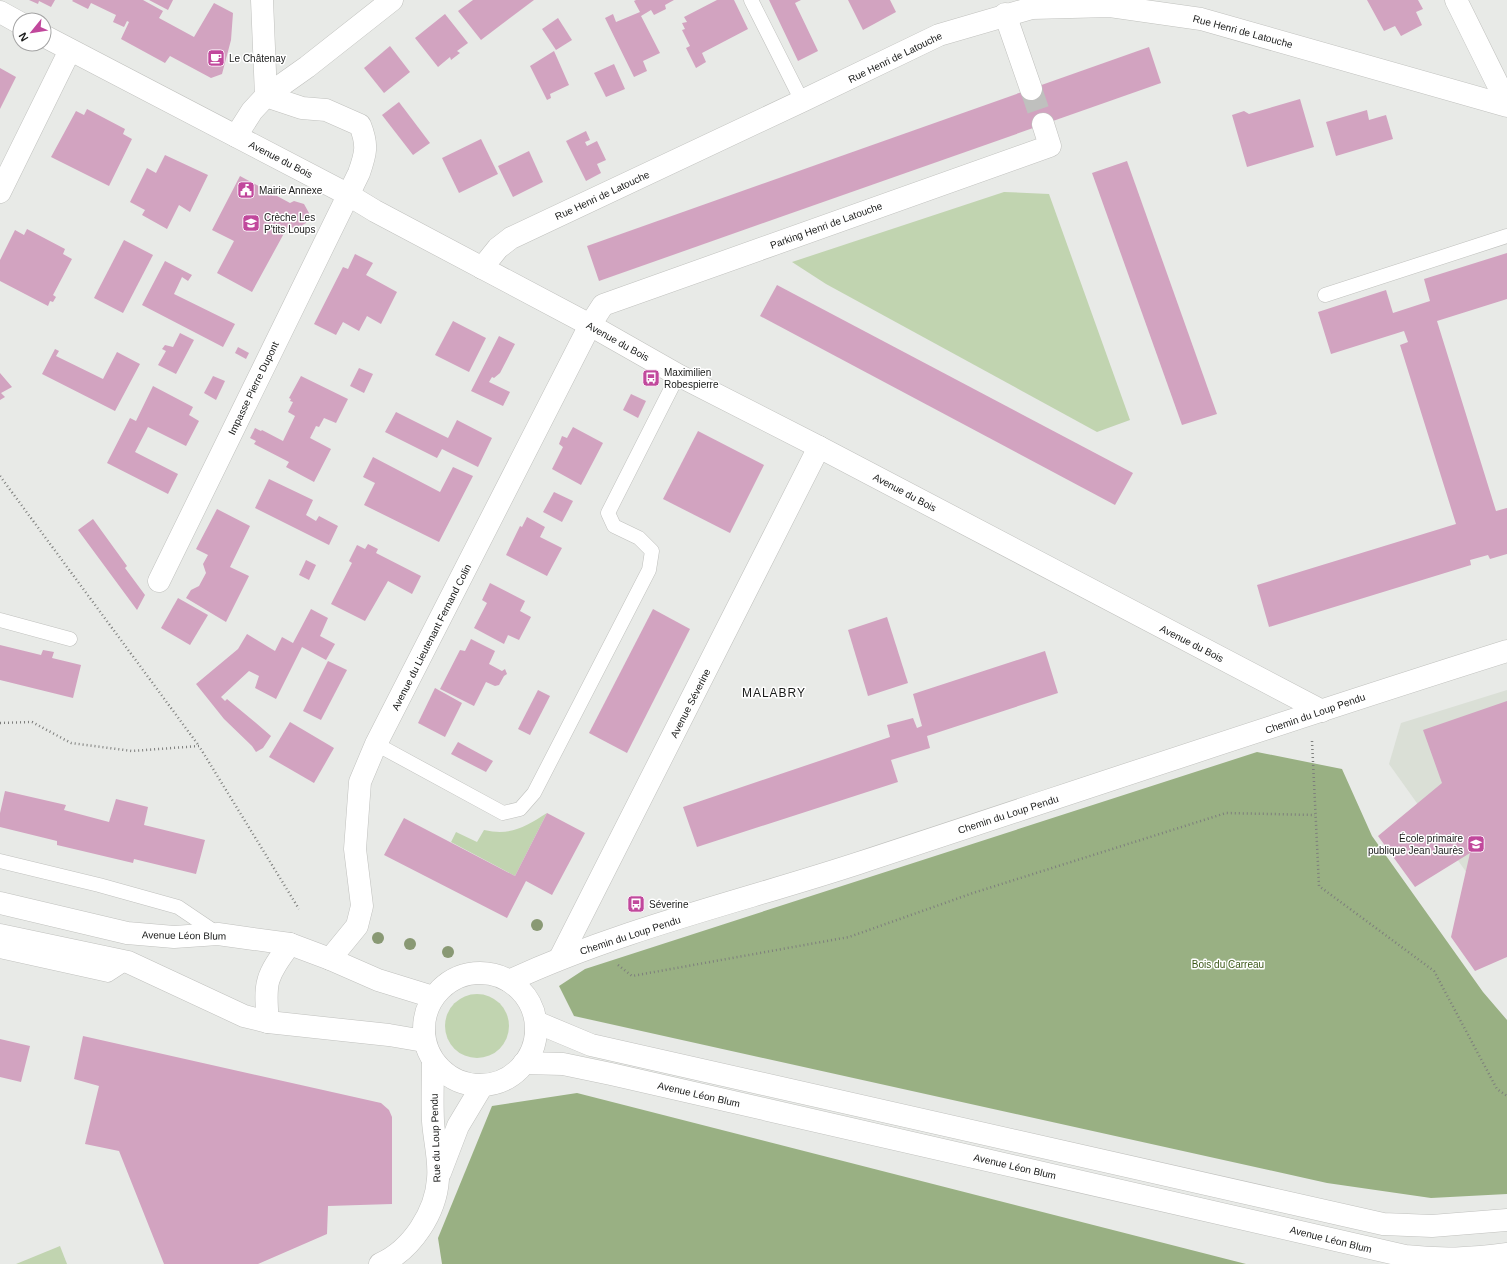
<svg xmlns="http://www.w3.org/2000/svg" width="1507" height="1264" font-family="Helvetica,sans-serif">
<style>
.built{fill:#dadfd6}
.green{fill:#c1d4b0}
.forest{fill:#99b083}
.building{fill:#d2a3c0}
.lines{fill:none;stroke-linecap:round;stroke-linejoin:round}
.street-tunnel{stroke:#bfc0be;stroke-width:22;stroke-dasharray:22 11;stroke-linecap:butt}
.lane-casing{stroke:#c0c1be;stroke-width:15}
.street-casing{stroke:#c0c1be;stroke-width:23}
.secondary-casing{stroke:#c0c1be;stroke-width:23}
.path{stroke:#7d7e7c;stroke-width:2.5;stroke-dasharray:1 3;stroke-linecap:butt}
.lane{stroke:#fff;stroke-width:14}
.street{stroke:#fff;stroke-width:22}
.secondary{stroke:#fff;stroke-width:22}
.tree{fill:#899974}
.labels{text-anchor:middle;stroke-width:3;stroke-linejoin:round;paint-order:stroke}
.street-label{font-size:10px;fill:#191a19;stroke:#fff}
.poi-label{font-size:10px;fill:#191a19;stroke:#fff;text-anchor:start}
.park-label{font-size:10px;fill:#3b5716;stroke:#fff}
.quarter-label{font-size:12px;letter-spacing:1px;fill:#191a19;stroke:#fff}
</style>
<rect width="100%" height="100%" fill="#e8eae7"/>
<polygon class="built" points="1507,690 1507,929 1389,764 1401,723"/>
<g class="green">
<polygon points="1004,192 1049,194 1130,420 1097,432 826,284 792,262"/>
<path d="M547 813 515 876 451 842 456 832 477 842 484 830C511 836 525 827 547 813Z"/>
<circle cx="477" cy="1026" r="32"/>
<polygon points="60,1246 67,1264 16,1264"/>
</g>
<g class="forest">
<polygon points="1257,752 1342,769 1372,836 1483,992 1507,1020 1507,1194 1431,1198 1327,1183 574,1016 559,986 585,969"/>
<polygon points="577,1093 1246,1264 442,1264 438,1238 492,1106"/>
</g>
<g class="building">
<polygon points="29,0 55,0 51,7 39,1 38,4"/>
<polygon points="73,0 143,0 163,11 159,18 194,37 214,3 233,13 231,40 222,74 211,78 170,56 165,63 121,39 129,22 127,21 124,27 113,22 116,15 91,3 88,9 72,1"/>
<polygon points="149,0 173,0 168,10"/>
<polygon points="473,0 534,0 481,40 458,11"/>
<polygon points="636,0 674,0 665,5 666,9 654,15 651,10 641,16 660,53 643,61 647,71 634,77 605,18 613,14 616,22 640,12 634,1"/>
<polygon points="717,0 734,0 748,29 702,53 706,62 696,68 686,48 690,46 682,30 685,29 682,23 687,22 684,17"/>
<polygon points="769,0 801,0 795,3 818,51 798,61"/>
<polygon points="848,0 890,0 896,12 863,30"/>
<polygon points="1367,0 1418,0 1423,9 1416,12 1422,25 1401,36 1395,26 1384,31"/>
<polygon points="445,14 468,43 457,51 460,53 451,60 450,57 438,67 415,38"/>
<polygon points="558,18 572,40 556,50 542,29"/>
<polygon points="390,46 410,72 384,93 364,68"/>
<polygon points="1149,47 1161,83 599,281 587,246"/>
<polygon points="554,51 569,85 550,94 551,98 547,100 530,66"/>
<polygon points="614,64 625,89 606,97 594,73"/>
<polygon points="0,68 16,77 0,109"/>
<polygon points="1300,99 1314,147 1247,167 1232,115 1244,111 1249,114"/>
<polygon points="399,102 430,143 413,155 382,115"/>
<polygon points="87,109 125,129 123,134 132,139 109,186 51,157 76,111 84,115"/>
<polygon points="1367,110 1369,120 1386,115 1393,139 1336,156 1326,122"/>
<polygon points="586,131 590,140 585,142 587,146 597,141 606,160 597,164 601,173 586,181 566,141"/>
<polygon points="481,139 498,174 459,193 442,158"/>
<polygon points="529,151 543,182 513,197 498,166"/>
<polygon points="165,155 208,175 190,212 179,205 167,229 142,215 145,210 130,202 147,168 156,173"/>
<polygon points="1127,161 1217,414 1182,425 1092,173"/>
<polygon points="240,176 290,203 294,201 304,204 309,213 306,223 296,229 288,226 252,292 217,273 234,241 212,230"/>
<polygon points="27,229 65,249 63,254 72,259 53,295 56,297 53,302 50,301 48,306 0,281 0,260 15,230 24,235"/>
<polygon points="124,240 153,255 123,313 94,298"/>
<polygon points="1507,253 1507,299 1437,321 1496,511 1507,508 1507,554 1490,559 1488,555 1470,560 1471,565 1269,627 1257,585 1456,524 1400,345 1408,342 1404,331 1331,354 1318,312 1386,290 1393,313 1430,301 1424,279"/>
<polygon points="355,254 373,263 366,275 397,292 381,324 367,316 359,331 343,322 336,335 314,324 343,267 348,269"/>
<polygon points="165,261 192,275 188,281 182,277 174,294 235,324 223,347 142,305"/>
<polygon points="777,285 1133,473 1115,505 760,316"/>
<polygon points="453,321 486,338 469,372 435,355"/>
<polygon points="180,333 194,340 176,374 158,365 166,351 162,349 165,345 173,347"/>
<polygon points="499,336 515,344 500,373 494,378 492,377 489,382 510,392 503,406 471,391"/>
<polygon points="238,347 249,353 246,359 235,353"/>
<polygon points="55,349 59,351 56,356 103,379 117,352 140,364 115,411 42,374"/>
<polygon points="359,368 373,374 364,393 350,386"/>
<polygon points="0,373 12,387 1,393 5,397 0,400"/>
<polygon points="213,376 225,381 216,400 204,393"/>
<polygon points="301,376 348,399 336,423 324,418 319,427 316,426 310,438 331,449 314,482 286,467 289,462 254,444 256,441 250,438 255,428 261,431 262,430 283,441 295,416 288,412 293,402 290,401 291,399 289,398"/>
<polygon points="153,386 193,407 189,415 199,421 186,446 148,427 135,452 178,474 168,494 107,463 130,418 136,421"/>
<polygon points="631,394 646,401 638,418 623,410"/>
<polygon points="396,412 448,438 457,420 492,438 478,467 442,449 437,458 385,432"/>
<polygon points="573,427 603,443 581,485 552,469 563,447 559,444 562,436 567,438"/>
<polygon points="698,431 764,465 730,533 663,499"/>
<polygon points="373,457 440,492 453,467 473,476 439,542 364,505 375,483 363,477"/>
<polygon points="269,479 313,500 306,515 316,521 319,516 338,526 329,545 255,508"/>
<polygon points="554,492 573,501 562,522 543,512"/>
<polygon points="217,509 250,526 230,567 249,576 226,622 186,598 191,590 199,586 206,573 203,564 208,555 196,549"/>
<polygon points="527,517 545,527 540,537 562,548 547,576 506,555 520,526 522,527"/>
<polygon points="93,519 127,566 125,568 145,595 137,610 78,530"/>
<polygon points="368,544 378,549 376,553 421,576 412,594 388,581 365,621 331,604 352,563 349,561 357,545 365,549"/>
<polygon points="306,560 316,565 309,580 299,575"/>
<polygon points="490,583 525,601 520,611 531,617 519,640 508,635 504,644 474,628 487,603 482,600"/>
<polygon points="178,598 208,615 190,645 161,628"/>
<polygon points="311,609 328,618 320,636 335,644 326,660 302,647 276,699 255,688 259,676 249,671 221,697 225,701 227,699 256,723 271,736 263,748 256,752 252,746 224,719 196,684 238,649 247,634 275,651 282,637 293,643"/>
<polygon points="653,609 690,629 627,753 589,733"/>
<polygon points="887,617 908,683 868,696 848,630"/>
<polygon points="471,639 495,651 489,664 502,671 505,669 507,674 504,676 499,685 495,686 486,682 474,706 440,689 460,650 465,651"/>
<polygon points="0,645 41,655 43,650 54,652 52,658 81,665 73,698 0,680"/>
<polygon points="1045,651 1058,693 927,736 930,748 891,760 898,782 697,847 683,807 890,737 887,725 913,718 917,728 922,726 913,694"/>
<polygon points="328,661 347,670 321,720 303,711"/>
<polygon points="435,688 462,703 445,737 418,723"/>
<polygon points="538,690 550,696 530,735 518,729"/>
<polygon points="1507,701 1507,957 1475,971 1451,937 1470,853 1415,887 1378,836 1442,783 1423,730"/>
<polygon points="290,722 334,748 314,783 269,757"/>
<polygon points="458,742 493,761 486,772 451,754"/>
<polygon points="5,791 66,805 64,810 109,822 116,799 148,807 144,825 205,840 196,874 134,859 133,863 57,845 57,841 0,827 0,813"/>
<polygon points="547,813 585,833 552,895 526,881 507,918 384,855 404,818 515,876"/>
<polygon points="83,1036 381,1103 389,1110 392,1117 392,1204 328,1206 327,1234 258,1264 164,1264 119,1151 85,1144 99,1086 74,1079"/>
<polygon points="0,1039 30,1046 21,1082 0,1077"/>
</g>
<g class="lines">
<polyline class="street-tunnel" points="1031,89 1043,124"/>
<defs>
<g id="lane">
<polyline points="751,0 802,101"/>
<polyline points="1325,295 1507,236"/>
<polyline points="0,620 70,639"/>
<polyline points="376,744 503,813 520,809 534,793 649,570 652,551 639,538 614,526 608,513 678,375"/>
<polyline points="0,861 99,885 178,907 218,934"/>
<polyline points="0,951 108,975 128,962"/>
</g>
<g id="street">
<polyline points="262,0 266,96"/>
<polyline points="1456,0 1507,103"/>
<polyline points="0,12 20,23"/>
<polyline points="1005,14 1031,89"/>
<polyline points="44,36 347,194 375,211 590,325 678,375 819,447 1322,711"/>
<polyline points="266,96 307,67 392,0"/>
<polyline points="0,192 70,50"/>
<polyline points="482,268 498,248 511,238 802,101 939,35 1032,8 1110,6 1201,19 1507,106"/>
<path d="M159 581 359 173C366 153 368 145 360 125L326 110 302 108 266 96 252 111 236 136"/>
<polyline points="560,958 819,447"/>
<polyline points="330,959 357,926 362,906 355,849 360,782 376,744 590,325 603,305 1050,146 1043,124"/>
<polyline points="440,1173 458,1126 482,1086"/>
<path d="M380 1264C412 1250 436 1212 438 1179 440 1160 434 1139 433 1121 432 1101 433 1081 433 1062"/>
</g>
<g id="secondary">
<polyline points="0,903 127,933 174,937 218,934 290,944 330,959 378,980 433,997"/>
<polyline points="0,935 128,962 244,1016 268,1022 389,1035 424,1041"/>
<circle cx="480" cy="1029" r="56"/>
<path d="M509 981C621 929 743 901 859 863 1075 792 1291 719 1507 651"/>
<path d="M268 1022C264 981 266 977 290 944"/>
<polyline points="536,1022 591,1045 1383,1224 1432,1226 1507,1220"/>
<path d="M524 1063 563 1064 611 1074 1405 1256C1442 1260 1470 1259 1507 1254"/>
</g>
</defs>
<use href="#lane" class="lane-casing"/>
<use href="#street" class="street-casing"/>
<use href="#secondary" class="secondary-casing"/>
<g class="path">
<polyline points="0,476 199,746"/>
<polyline points="0,723 32,722 71,743 132,751 199,746 299,909"/>
<polyline points="1312,741 1319,886 1434,971 1497,1089 1507,1096"/>
<polyline points="618,965 632,976 849,937 973,893 1226,813 1315,815"/>
</g>
<use href="#lane" class="lane"/>
<use href="#street" class="street"/>
<use href="#secondary" class="secondary"/>
</g>
<g class="tree">
<circle cx="537" cy="925" r="6"/>
<circle cx="378" cy="938" r="6"/>
<circle cx="410" cy="944" r="6"/>
<circle cx="448" cy="952" r="6"/>
</g>
<defs>
<symbol id="cafe-square" viewBox="-11 -11 22 22"><rect x="-9" y="-9" width="18" height="18" rx="4" fill="#c1489c" stroke="#fff"/><path d="M-5.5-4.5H6V0H3Q3 3.5 0 3.5H-2.5Q-5.5 3.5-5.5 0ZM3-3.2v2h1.7v-2ZM-6 4.5H4V6H-6Z" fill="#fff"/></symbol>
<symbol id="civic-square" viewBox="-11 -11 22 22"><rect x="-9" y="-9" width="18" height="18" rx="4" fill="#c1489c" stroke="#fff"/><path d="M-.6-6.5H3V-4.5H.6V-3L4-1V1h2V6H-6V1h2V-1L-.6-3ZM-1.2 2.5V6h2.4V2.5Z" fill="#fff"/></symbol>
<symbol id="school-square" viewBox="-11 -11 22 22"><rect x="-9" y="-9" width="18" height="18" rx="4" fill="#c1489c" stroke="#fff"/><path d="M0-5L7-2L0 1L-7-2ZM-4 1L0 2.5L4 1V4Q0 6-4 4Z" fill="#fff"/></symbol>
<symbol id="bus-square" viewBox="-11 -11 22 22"><rect x="-9" y="-9" width="18" height="18" rx="4" fill="#c1489c" stroke="#fff"/><path d="M-5-6H5V4H4V6H2V4H-2V6H-4V4H-5ZM-3.5-4V0h7V-4ZM-3.5 1.2v1.5H-2V1.2ZM2 1.2v1.5H3.5V1.2Z" fill="#fff"/></symbol>
</defs>
<g fill-rule="evenodd">
<use href="#cafe-square" x="206" y="48" width="20" height="20"/>
<use href="#civic-square" x="236" y="180" width="20" height="20"/>
<use href="#school-square" x="241" y="213" width="20" height="20"/>
<use href="#bus-square" x="641" y="368" width="20" height="20"/>
<use href="#school-square" x="1466" y="834" width="20" height="20"/>
<use href="#bus-square" x="626" y="894" width="20" height="20"/>
</g>
<g class="labels">
<g class="street-label">
<text transform="translate(1243 31) rotate(15)" y="4">Rue Henri de Latouche</text>
<text transform="translate(895 57) rotate(-26)" y="4">Rue Henri de Latouche</text>
<text transform="translate(281 159) rotate(27)" y="4">Avenue du Bois</text>
<text transform="translate(602 195) rotate(-25)" y="4">Rue Henri de Latouche</text>
<text transform="translate(826 225) rotate(-20)" y="4">Parking Henri de Latouche</text>
<text transform="translate(618 341) rotate(29)" y="4">Avenue du Bois</text>
<text transform="translate(253 388) rotate(-64)" y="4">Impasse Pierre Dupont</text>
<text transform="translate(905 492) rotate(28)" y="4">Avenue du Bois</text>
<text transform="translate(431 637) rotate(-63)" y="4">Avenue du Lieutenant Fernand Colin</text>
<text transform="translate(1192 643) rotate(27)" y="4">Avenue du Bois</text>
<text transform="translate(690 703) rotate(-63)" y="4">Avenue Séverine</text>
<text transform="translate(1315 713) rotate(-19)" y="4">Chemin du Loup Pendu</text>
<text transform="translate(1008 814) rotate(-18)" y="4">Chemin du Loup Pendu</text>
<text transform="translate(184 935) rotate(1)" y="4">Avenue Léon Blum</text>
<text transform="translate(630 935) rotate(-18)" y="4">Chemin du Loup Pendu</text>
<text transform="translate(699 1094) rotate(13)" y="4">Avenue Léon Blum</text>
<text transform="translate(435 1138) rotate(-92)" y="4">Rue du Loup Pendu</text>
<text transform="translate(1015 1166) rotate(13)" y="4">Avenue Léon Blum</text>
<text transform="translate(1331 1239) rotate(14)" y="4">Avenue Léon Blum</text>
</g>
<g class="poi-label">
<text x="229" y="62">Le Châtenay</text>
<text x="259" y="194">Mairie Annexe</text>
<text x="264" y="221">Crèche Les<tspan x="264" dy="12">P'tits Loups</tspan></text>
<text x="664" y="376">Maximilien<tspan x="664" dy="12">Robespierre</tspan></text>
<text x="1463" y="842" text-anchor="end">École primaire<tspan x="1463" dy="12">publique Jean Jaurès</tspan></text>
<text x="649" y="908">Séverine</text>
</g>
<g class="park-label">
<text x="1228" y="968">Bois du Carreau</text>
</g>
<g class="quarter-label">
<text x="774" y="697">MALABRY</text>
</g>
</g>
<g transform="translate(32 32) rotate(240)"><circle r="19" fill="#ffffff" stroke="#a3a3a3"/>
<path d="M0-3L7 15L0 10L-7 15Z" fill="#c1489c"/>
<text y="-6" font-size="11" font-weight="bold" text-anchor="middle" fill="#191a19">N</text>
</g>
</svg>
